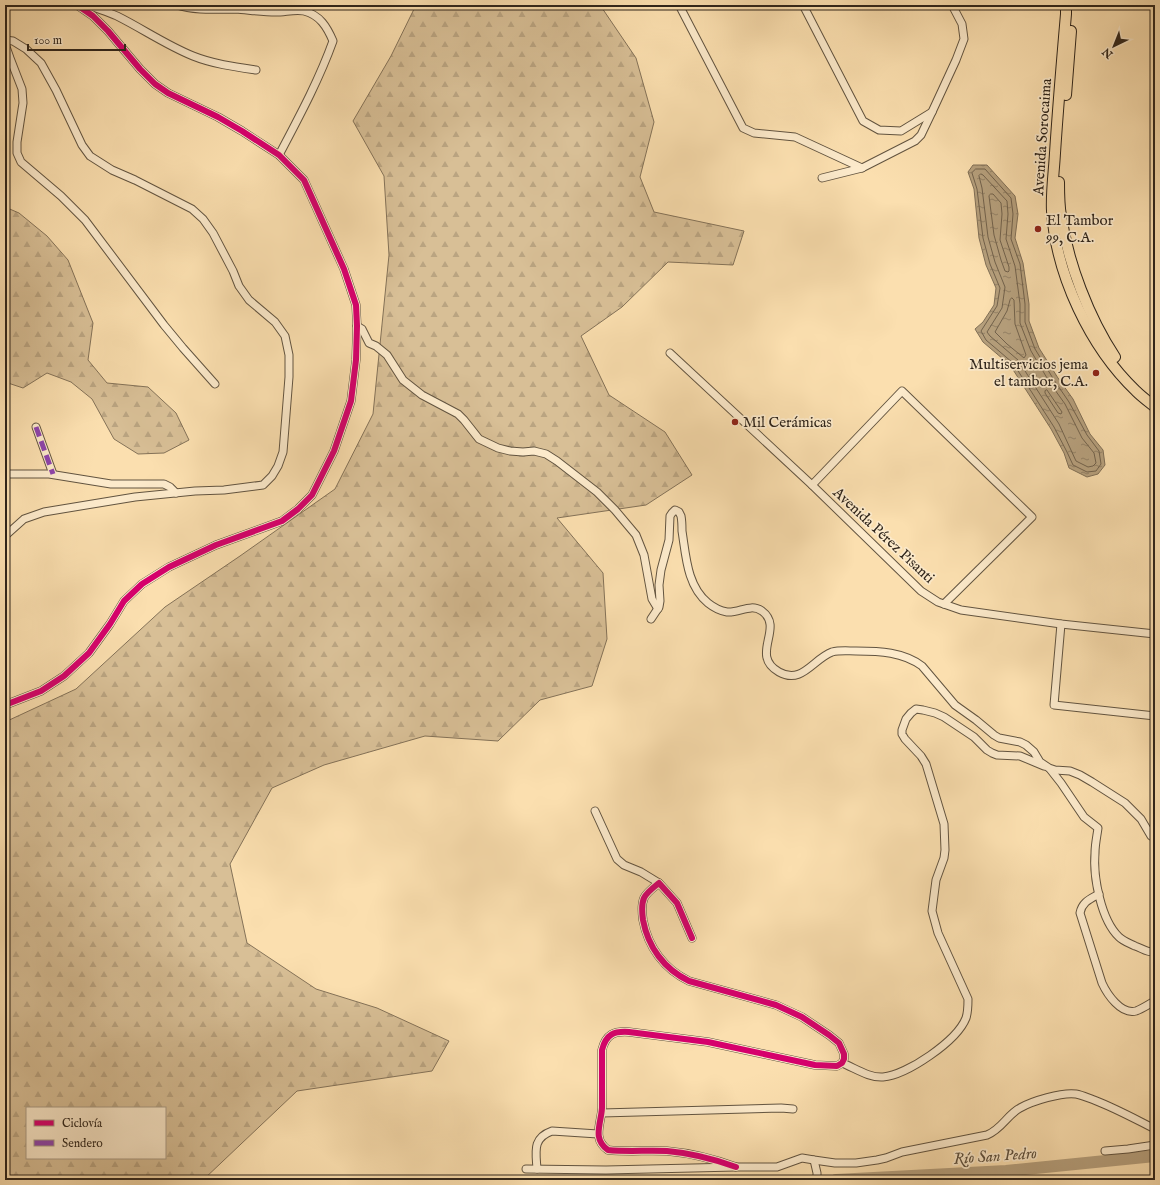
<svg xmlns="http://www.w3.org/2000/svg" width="1160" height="1185" font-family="'IM FELL English',serif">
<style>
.forest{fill:url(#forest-firs);stroke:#847258;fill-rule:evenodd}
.water{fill:url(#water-ripples);stroke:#806f56}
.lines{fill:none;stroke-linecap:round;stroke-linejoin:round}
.shore{stroke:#72624c;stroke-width:1}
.river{stroke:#b6a07d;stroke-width:12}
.street-casing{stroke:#625440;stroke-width:9}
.primary-casing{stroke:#2f251b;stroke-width:12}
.street{stroke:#fceacb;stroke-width:7}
.primary{stroke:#fbdfaf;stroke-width:10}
.quiet{stroke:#8e44ad;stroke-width:5;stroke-dasharray:10 5;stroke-linecap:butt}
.cycleway-casing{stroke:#fceacb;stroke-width:8}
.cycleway{stroke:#d6006c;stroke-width:6}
.poi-dot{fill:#8f2418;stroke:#fceacb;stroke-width:1.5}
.labels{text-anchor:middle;stroke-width:3.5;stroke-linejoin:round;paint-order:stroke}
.street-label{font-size:15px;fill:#2f251b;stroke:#fceacb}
.poi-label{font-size:15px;fill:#2f251b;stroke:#fceacb;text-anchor:start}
.water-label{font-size:16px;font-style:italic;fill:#5e503d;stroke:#fceacb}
</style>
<defs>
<pattern id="forest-firs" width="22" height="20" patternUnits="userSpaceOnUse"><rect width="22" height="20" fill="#d8bf96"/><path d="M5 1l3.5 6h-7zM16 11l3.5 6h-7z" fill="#baa481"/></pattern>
<pattern id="water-ripples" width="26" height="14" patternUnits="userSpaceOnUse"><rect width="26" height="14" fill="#b6a07d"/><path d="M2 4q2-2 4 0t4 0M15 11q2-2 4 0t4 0" fill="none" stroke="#948266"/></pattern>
</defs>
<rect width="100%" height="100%" fill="#fbdfaf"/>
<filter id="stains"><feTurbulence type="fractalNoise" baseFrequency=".005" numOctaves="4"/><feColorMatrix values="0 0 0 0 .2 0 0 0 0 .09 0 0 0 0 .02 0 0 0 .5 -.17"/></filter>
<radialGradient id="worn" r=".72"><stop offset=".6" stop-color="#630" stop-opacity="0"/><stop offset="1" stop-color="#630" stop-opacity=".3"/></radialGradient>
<g class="forest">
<path d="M416 5H600L636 58 654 122 640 177 654 212 744 231 733 265 668 262 622 307 581 336 609 395 665 432 692 475 646 505 557 518 603 573 607 639 592 686 540 700 498 741 425 736 324 765 272 788 230 864 247 943 316 989 377 1008 449 1041 432 1071 297 1091 203 1180H5V722L76 689 165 607 240 556 335 489 373 414 389 255 384 176 353 121 391 56ZM27 1108H165V1158H27Z"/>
<polygon points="5,207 19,213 47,236 68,260 93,323 88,360 107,383 148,387 176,413 189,440 164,453 138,454 114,439 92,399 71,382 47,373 23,388 5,382"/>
</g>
<polygon class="water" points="973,165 987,165 1015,196 1018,214 1015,238 1023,263 1029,304 1029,321 1039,348 1058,378 1073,399 1090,434 1103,450 1105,465 1098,474 1087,477 1069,468 1064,453 1051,429 1010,365 983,342 975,329 983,322 994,305 996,288 986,265 979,238 974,189 968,172"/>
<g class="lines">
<g class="shore">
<polygon points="976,169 985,169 1011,198 1013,214 1011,239 1020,264 1025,304 1025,322 1035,349 1054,380 1069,402 1087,435 1099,451 1101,464 1096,471 1087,472 1073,465 1067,452 1054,427 1013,363 986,340 981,331 997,306 1000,288 990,264 983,238 977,189 972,173"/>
<polygon points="981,174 983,175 1007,201 1008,214 1006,239 1015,266 1020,304 1020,323 1031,351 1050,383 1065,404 1082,438 1094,453 1096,463 1093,466 1088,467 1076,461 1059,424 1018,360 990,336 987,332 1002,308 1005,287 995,262 988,237 982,188 979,176"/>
<polygon points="991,194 993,194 1001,203 1002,214 1000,240 1009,267 1009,271 1008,272 1005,271 1001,260 994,235 989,196"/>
<polygon points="1012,298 1014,300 1015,324 1026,355 1024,358 1007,344 995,332 1007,311 1010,300"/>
<polygon points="1047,390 1062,412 1061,414 1058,413 1045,393 1045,391"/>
</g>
<polyline class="river" points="836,1180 1006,1171 1155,1156"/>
<defs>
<g id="street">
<path d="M88 5C98 9 108 12 117 16 143 29 166 45 193 56 213 64 235 67 256 70"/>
<path d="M177 5C195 11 217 9 236 9 249 10 263 12 276 12 285 12 296 9 304 11 320 15 327 27 333 41 319 80 299 117 279 155"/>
<polyline points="679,5 743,128 754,133 795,137 862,168 915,141 921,135 932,112"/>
<polyline points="803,5 863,121 879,130 901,131 932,112 956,60 964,39 962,24 952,5"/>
<polyline points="5,40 13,41 26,49 41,63 56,90 82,145 90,156 112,170 135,180 192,209 203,219 213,233 233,271 239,286 249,300 275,322 285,336 289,355 289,377 283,452 278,466 272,476 263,485 224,490 195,491 135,497 44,512 24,519 5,536"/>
<polyline points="5,44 10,58 22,89 23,103 17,142 17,153 21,162 61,196 85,220 164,325 183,348 215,384"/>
<polyline points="822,178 862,168"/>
<polyline points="357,326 362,329 369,343 376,346 387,355 403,380 422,395 458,414 464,420 479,439 498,448 510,451 523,452 534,451 546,454 557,461 597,492 615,510 636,535 644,555 652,599 658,609"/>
<polyline points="670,353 812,485 921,591 938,602 961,610 1061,624 1155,634"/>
<polyline points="36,427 53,474"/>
<polyline points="5,474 49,474 111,484 164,484 170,487 176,493"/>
<polyline points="812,485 902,391 1032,517 944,604"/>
<path d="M651 619 659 607 660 601 659 585 661 570 669 540 670 516 672 513 675 510 679 512 681 516C682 521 682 526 682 531 686 556 687 586 708 603 713 607 721 611 727 612 740 613 750 603 762 611 785 628 749 655 779 672 802 685 813 659 832 652 840 650 848 651 856 651 880 651 903 652 922 666L955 705 976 720 994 735 999 738 1020 742 1026 745 1034 752 1040 762 1049 768 1055 770 1070 771 1080 775 1092 782 1125 803 1141 819 1151 836 1155 838"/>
<polyline points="1061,624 1054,705 1155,716"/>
<polyline points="5,705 41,691 64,676 89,653 110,624 124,601 142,584 169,567 216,545 282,521 298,509 312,495 334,451 351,401 356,360 357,326 356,305 344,269 304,180 279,155 242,131 218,117 168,93 155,84 140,69 108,31 93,16 77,5"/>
<path d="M1050 769 1061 783 1084 817 1098 828C1097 836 1095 844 1095 853 1093 877 1101 920 1119 937 1123 941 1129 943 1135 946 1142 948 1147 953 1155 952"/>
<polyline points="595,811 617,859 624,865 641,872 659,883"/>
<path d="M1099 894C1090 899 1082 902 1080 913L1102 983C1107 994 1121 1015 1136 1011 1142 1009 1149 1004 1155 1001"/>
<path d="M692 938 677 903 659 883C654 887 647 892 644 898 641 905 642 913 643 920 648 947 664 969 689 981L776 1005 802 1017 829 1035 839 1043 844 1054V1059L842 1063 837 1066 815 1065 708 1042 629 1032C614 1031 606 1034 602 1050V1108C601 1124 592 1139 608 1150 628 1152 647 1150 667 1151 690 1153 714 1159 736 1167"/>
<path d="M842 1063C855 1068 869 1078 883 1077 907 1075 957 1041 966 1018 968 1012 968 1005 968 999L938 933 932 911 936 880 944 858 945 850 944 824 926 764 921 756 905 739 902 734V730L906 719 911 713 916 709 923 710 935 713 944 717 974 737 987 750 992 753 997 755 1020 756 1044 766"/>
<polyline points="602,1113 781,1108 793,1109"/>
<polyline points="1105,1151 1128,1149 1155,1145"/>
<polyline points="814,1160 817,1173 817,1180"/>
<path d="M526 1169 606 1170 736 1167H777L802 1158 814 1160 835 1163H856L877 1160 886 1158 902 1152 987 1135C1002 1129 1007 1115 1020 1108 1032 1101 1062 1092 1076 1094 1082 1095 1088 1098 1094 1100 1115 1108 1135 1119 1155 1129"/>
<path d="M537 1169C536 1152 532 1138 552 1131L598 1134"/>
</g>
<g id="primary">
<path d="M1066 5V14C1062 60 1058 107 1055 153 1054 172 1051 192 1052 211 1056 275 1090 347 1136 391 1142 397 1149 402 1155 407"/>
<polyline points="1066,95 1071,31"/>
<path d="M1059 182C1059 193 1059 205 1061 216 1068 263 1089 318 1115 357"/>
</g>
</defs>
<use href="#street" class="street-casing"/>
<use href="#primary" class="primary-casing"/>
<use href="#street" class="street"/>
<use href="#primary" class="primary"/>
<polyline class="quiet" points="36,427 53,474"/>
<defs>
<g id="cycleway">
<polyline points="5,705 41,691 64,676 89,653 110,624 124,601 142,584 169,567 216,545 282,521 298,509 312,495 334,451 351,401 356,360 357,326 356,305 344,269 304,180 279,155 242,131 218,117 168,93 155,84 140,69 108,31 93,16 77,5"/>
<path d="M692 938 677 903 659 883C654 887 647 892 644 898 641 905 642 913 643 920 648 947 664 969 689 981L776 1005 802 1017 829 1035 839 1043 844 1054V1059L842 1063 837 1066 815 1065 708 1042 629 1032C614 1031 606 1034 602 1050V1108C601 1124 592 1139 608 1150 628 1152 647 1150 667 1151 690 1153 714 1159 736 1167"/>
</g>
</defs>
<use href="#cycleway" class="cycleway-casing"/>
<use href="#cycleway" class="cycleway"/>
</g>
<g class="poi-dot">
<circle cx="1038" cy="229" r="4"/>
<circle cx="1096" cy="373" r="4"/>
<circle cx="735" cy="422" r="4"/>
</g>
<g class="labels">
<g class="street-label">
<text transform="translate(1042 137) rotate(-86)" y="5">Avenida Sorocaima</text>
<text transform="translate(884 535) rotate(43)" y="5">Avenida Pérez Pisanti</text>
</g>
<g class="poi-label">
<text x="1046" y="225">El Tambor<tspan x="1046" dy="17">99, C.A.</tspan></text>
<text x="1088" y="369" text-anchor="end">Multiservicios jema<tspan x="1088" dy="17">el tambor, C.A.</tspan></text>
<text x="743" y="427">Mil Cerámicas</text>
</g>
<g class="water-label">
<text transform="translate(995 1155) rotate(-4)" y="6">Río San Pedro</text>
</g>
</g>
<rect width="1160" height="1185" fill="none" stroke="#fbdfaf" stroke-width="20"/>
<rect x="6" y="6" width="1148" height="1173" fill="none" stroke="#2f251b" stroke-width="2"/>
<rect x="10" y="10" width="1140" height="1165" fill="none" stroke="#2f251b"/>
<rect x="26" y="1107" width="140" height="52" fill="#fceacb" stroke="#aa9b85"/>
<rect x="34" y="1120" width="20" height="6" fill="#d6006c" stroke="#aa9b85"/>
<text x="62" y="1127" font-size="12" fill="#2f251b">Ciclovía</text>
<rect x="34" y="1140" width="20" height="6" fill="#8e44ad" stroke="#aa9b85"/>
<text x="62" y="1147" font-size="12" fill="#2f251b">Sendero</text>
<g transform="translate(1114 46) rotate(223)" stroke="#fceacb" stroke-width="3" paint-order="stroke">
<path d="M0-3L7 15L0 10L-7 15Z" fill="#2f251b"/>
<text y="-6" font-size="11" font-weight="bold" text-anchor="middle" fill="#2f251b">N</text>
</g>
<path d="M28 44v6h97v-6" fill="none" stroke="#2f251b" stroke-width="2"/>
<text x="34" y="44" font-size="12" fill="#2f251b" stroke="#fceacb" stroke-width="3" paint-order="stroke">100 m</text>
<rect width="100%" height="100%" filter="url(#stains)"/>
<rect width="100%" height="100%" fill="url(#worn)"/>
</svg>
